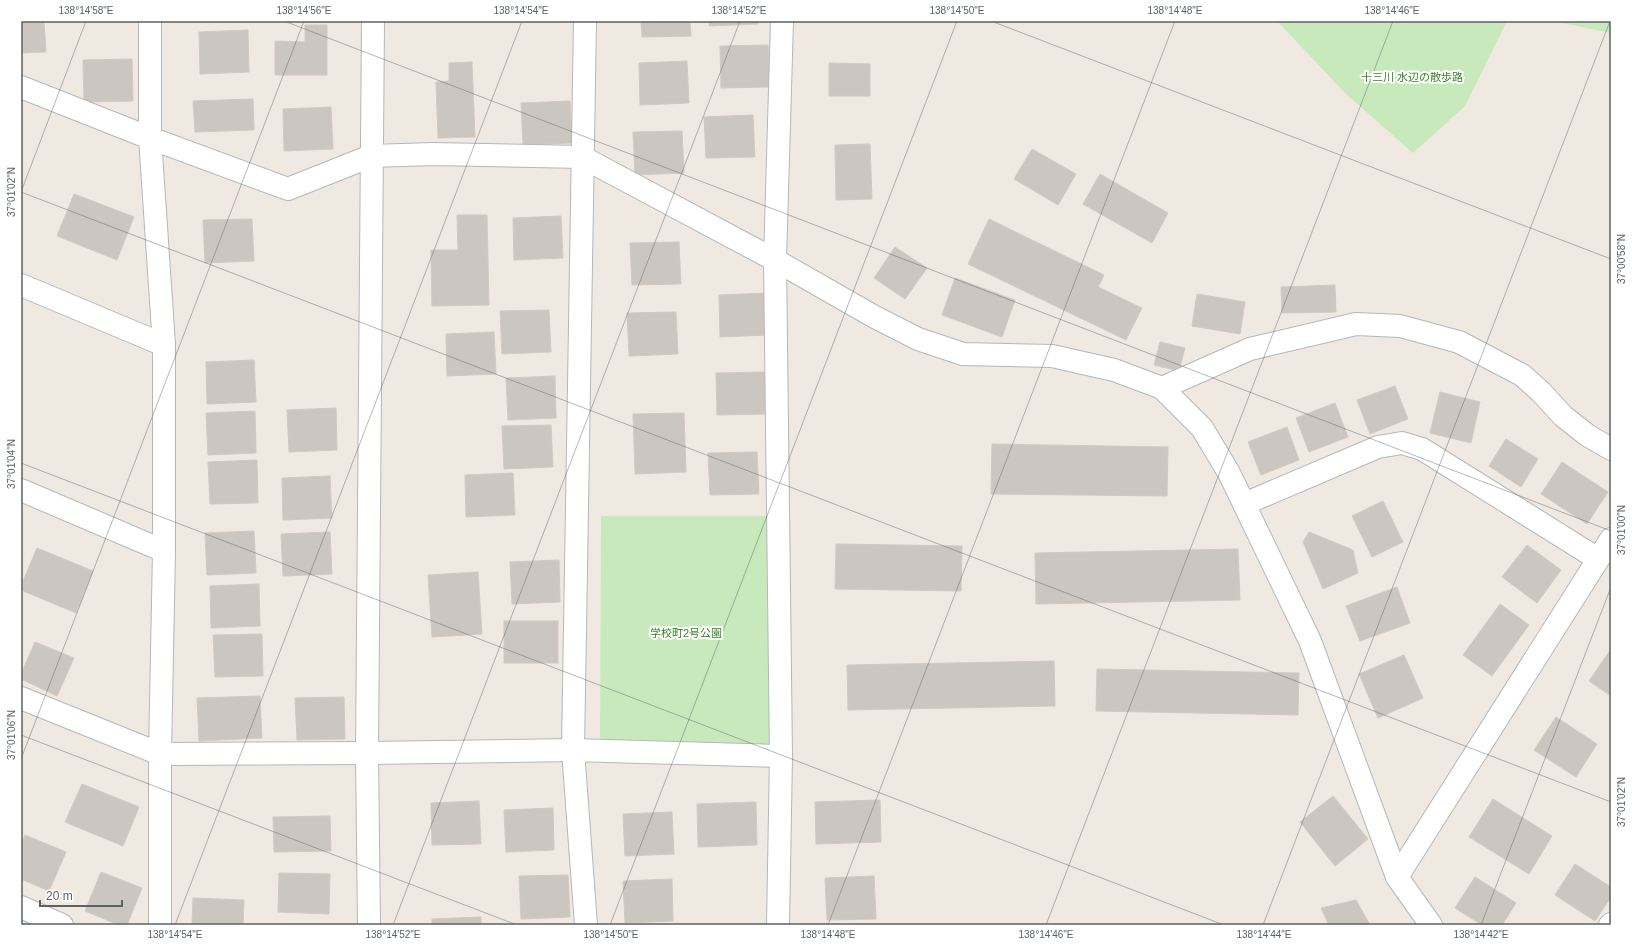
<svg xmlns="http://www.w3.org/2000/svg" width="1632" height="946" font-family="Helvetica,'Noto Sans JP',sans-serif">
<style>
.green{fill:#c7e9bc}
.building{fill:#ccc6c1;stroke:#d4c9c0}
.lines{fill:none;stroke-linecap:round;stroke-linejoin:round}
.street-casing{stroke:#b3b8bb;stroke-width:24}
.secondary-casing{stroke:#b2b8bc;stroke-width:24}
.street{stroke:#fff;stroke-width:22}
.secondary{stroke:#fff;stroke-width:22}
.ticks{fill:none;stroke:#5b6265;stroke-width:1;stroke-opacity:0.45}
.labels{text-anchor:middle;stroke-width:4;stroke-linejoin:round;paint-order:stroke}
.park-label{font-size:11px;fill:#3c832b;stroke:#fff}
.neatline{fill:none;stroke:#5b6265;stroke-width:1.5}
.ticks-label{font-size:10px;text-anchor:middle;fill:#5b6265}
</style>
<rect width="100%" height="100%" fill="#efe9e2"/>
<g class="green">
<polygon points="1277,21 1507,21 1465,106 1413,153 1345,93"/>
<polygon points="1553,21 1611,21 1611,33"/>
<polygon points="601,516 774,516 772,750 600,750"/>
</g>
<g class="building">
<polygon points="21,21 44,21 46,52 21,53"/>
<polygon points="641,21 690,21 691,36 642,37"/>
<polygon points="709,21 758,21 758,24 709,26"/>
<polygon points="305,25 327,25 327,75 275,75 275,41 305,42"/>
<polygon points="248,30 249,72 200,74 199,32"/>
<polygon points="768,45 770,87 721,88 720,46"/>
<polygon points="132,59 133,101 84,102 83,60"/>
<polygon points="687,61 689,103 640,105 639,63"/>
<polygon points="472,62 475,137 438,138 436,82 449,81 449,63"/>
<polygon points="829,63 870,64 870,96 829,96"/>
<polygon points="253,99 254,130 195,132 193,101"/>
<polygon points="570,101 572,143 523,145 521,103"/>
<polygon points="331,107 333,149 284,151 283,109"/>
<polygon points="753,115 755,157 706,158 704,117"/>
<polygon points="682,131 684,173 635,175 633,132"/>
<polygon points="870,144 872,199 836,200 835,145"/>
<polygon points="1032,149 1076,174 1058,205 1014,179"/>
<polygon points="1100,174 1168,213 1152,243 1083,204"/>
<polygon points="74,194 134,217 117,260 57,236"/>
<polygon points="457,215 487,215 489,305 432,306 431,250 458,250"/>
<polygon points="561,216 563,258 514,260 513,218"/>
<polygon points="252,219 254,261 205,263 203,220"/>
<polygon points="989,219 1104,275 1098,287 1142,308 1126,340 968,264"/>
<polygon points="679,242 681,284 632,285 630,243"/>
<polygon points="895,247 927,268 905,299 874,278"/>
<polygon points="955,278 1015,300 1002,337 942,315"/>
<polygon points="1335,285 1336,312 1282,313 1281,287"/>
<polygon points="767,293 769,335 720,337 719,295"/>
<polygon points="1197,294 1245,302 1240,334 1192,326"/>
<polygon points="549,310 551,352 502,354 500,311"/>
<polygon points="676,312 678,354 629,356 627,313"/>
<polygon points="494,332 496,374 447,376 446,334"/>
<polygon points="1160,342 1185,348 1179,371 1154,365"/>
<polygon points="254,360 256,402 207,404 206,362"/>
<polygon points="765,372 766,414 717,415 716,373"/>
<polygon points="555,376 556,418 508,420 506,378"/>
<polygon points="1395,386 1408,419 1370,434 1357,400"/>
<polygon points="1440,392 1480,402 1471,443 1430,433"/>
<polygon points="1335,403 1348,437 1309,452 1296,418"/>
<polygon points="336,408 337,450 289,452 287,410"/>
<polygon points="255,411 256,453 208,455 206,413"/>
<polygon points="684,413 686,472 635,474 633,414"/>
<polygon points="551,425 553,467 504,469 502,426"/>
<polygon points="1287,427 1299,460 1261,475 1248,442"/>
<polygon points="1506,439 1538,459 1521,487 1489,466"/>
<polygon points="992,444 1168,447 1167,496 991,494"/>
<polygon points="757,452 759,494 710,495 708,453"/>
<polygon points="257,460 258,503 210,504 208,462"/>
<polygon points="1562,462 1608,492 1587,524 1541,494"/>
<polygon points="513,473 515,515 466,517 465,475"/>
<polygon points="330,476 332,518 283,520 282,478"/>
<polygon points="1383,501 1403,542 1372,557 1352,516"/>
<polygon points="254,531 256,573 207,575 205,533"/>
<polygon points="330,532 332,574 283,576 281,534"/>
<polygon points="1309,532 1353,550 1358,573 1323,589 1303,542"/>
<polygon points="836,544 962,546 961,591 835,589"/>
<polygon points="1527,545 1561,570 1537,603 1502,577"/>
<polygon points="37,548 93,571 76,613 21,590 21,586"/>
<polygon points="1238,549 1240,600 1036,604 1035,553"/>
<polygon points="559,560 560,602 512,604 510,562"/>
<polygon points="478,572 482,634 432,637 428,575"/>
<polygon points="259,584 260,626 211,628 210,586"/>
<polygon points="1397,587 1410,623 1360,641 1346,606"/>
<polygon points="1500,604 1529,625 1492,676 1463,655"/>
<rect x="504" y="621" width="54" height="42"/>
<polygon points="262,634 263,676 215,677 213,635"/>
<polygon points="35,642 74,658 57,696 21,679 21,674"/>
<polygon points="1611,649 1611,696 1589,681"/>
<polygon points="1404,655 1423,698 1378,718 1359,674"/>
<polygon points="1054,661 1055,706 848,710 847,665"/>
<polygon points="1097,669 1299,673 1298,715 1096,711"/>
<polygon points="260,696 262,738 199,741 197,698"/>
<polygon points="344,697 345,739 297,740 295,698"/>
<polygon points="1556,717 1597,744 1576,777 1534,750"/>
<polygon points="82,784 139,807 123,846 65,822"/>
<polygon points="1333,796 1368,839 1335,866 1300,822"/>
<polygon points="1493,799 1552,836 1529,874 1469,837"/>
<polygon points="880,800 881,842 816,844 815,802"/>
<polygon points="479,801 481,844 432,845 431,803"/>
<polygon points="756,802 757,845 698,847 697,804"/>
<polygon points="553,808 554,850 506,852 504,810"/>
<polygon points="672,812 674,854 625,856 623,814"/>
<polygon points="330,816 331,851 274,852 273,817"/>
<polygon points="25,835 66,852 49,891 21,879 21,845"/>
<polygon points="1575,864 1611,887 1611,897 1595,921 1555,895"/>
<polygon points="101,872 142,888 127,925 119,925 85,911"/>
<polygon points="279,873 330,874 329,914 278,912"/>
<polygon points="568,875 570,917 521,919 519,876"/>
<polygon points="874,876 876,919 827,920 825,878"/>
<polygon points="1475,877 1516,903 1502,925 1482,925 1455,908"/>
<polygon points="672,879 673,921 625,923 623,881"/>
<polygon points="193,898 244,900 243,925 192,925"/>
<polygon points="1356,900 1370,925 1329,925 1321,908"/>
<polygon points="481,917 481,925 432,925 432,919"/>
</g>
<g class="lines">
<defs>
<g id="street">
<polyline points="150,21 150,138 164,345 164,551 160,754 160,925"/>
<polyline points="21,87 150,138 288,189 371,156 433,154 582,157 775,260 873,316 918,339 963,354 1052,356 1114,370 1162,388 1202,428 1229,473 1244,504 1310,641 1397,877 1431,925"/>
<polyline points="21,285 164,345"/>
<polyline points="1162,388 1250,349 1356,324 1400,326 1459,342 1522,375 1541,392 1563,416 1587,435 1611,449"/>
<polyline points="21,490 164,551"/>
<polyline points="1244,504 1378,447 1402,443 1422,449 1598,559"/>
<polyline points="367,753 573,750 585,21"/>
<polyline points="1397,877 1611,539"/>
<polyline points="21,907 62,925"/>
<polyline points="586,925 573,750 781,756"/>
<polyline points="778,925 781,756 775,260 782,21"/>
<polyline points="1610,925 1611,924"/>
</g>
<g id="secondary">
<polyline points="21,698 160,754 367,753"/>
<polyline points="369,925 367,753 373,21"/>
</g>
</defs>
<use href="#street" class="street-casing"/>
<use href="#secondary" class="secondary-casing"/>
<use href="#street" class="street"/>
<use href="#secondary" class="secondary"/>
</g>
<path class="ticks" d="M284 21 1611 531M991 21 1611 259M21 192 86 21M21 192 1611 802M21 463 1224 925M21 735 517 925M21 759 304 21M175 925 522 21M393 925 740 21M610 925 957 21M828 925 1175 21M1046 925 1393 21M1263 925 1610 21M1481 925 1611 587"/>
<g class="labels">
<g class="park-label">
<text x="1412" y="81">十三川 水辺の散歩路</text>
<text x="686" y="637">学校町2号公園</text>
</g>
</g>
<rect width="1632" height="946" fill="none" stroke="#ffffff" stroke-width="44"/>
<path d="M40 900v6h82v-6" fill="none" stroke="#5b6265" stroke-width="2"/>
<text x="46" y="900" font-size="12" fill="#5b6265" stroke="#ffffff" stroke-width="3" paint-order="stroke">20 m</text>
<rect x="22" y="22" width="1588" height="902" class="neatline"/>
<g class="ticks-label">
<text x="86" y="14">138°14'58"E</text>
<text x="304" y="14">138°14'56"E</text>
<text x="521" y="14">138°14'54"E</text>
<text x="739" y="14">138°14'52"E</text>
<text x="957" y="14">138°14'50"E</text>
<text x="1175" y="14">138°14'48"E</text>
<text x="1392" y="14">138°14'46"E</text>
<text transform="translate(11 192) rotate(-90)" y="4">37°01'02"N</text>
<text transform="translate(1621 259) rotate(-90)" y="4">37°00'58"N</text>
<text transform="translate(11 464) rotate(-90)" y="4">37°01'04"N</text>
<text transform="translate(1621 530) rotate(-90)" y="4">37°01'00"N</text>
<text transform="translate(11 735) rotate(-90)" y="4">37°01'06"N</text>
<text transform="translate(1621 802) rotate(-90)" y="4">37°01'02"N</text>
<text x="175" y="938">138°14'54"E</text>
<text x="393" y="938">138°14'52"E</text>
<text x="611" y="938">138°14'50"E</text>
<text x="828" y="938">138°14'48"E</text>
<text x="1046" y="938">138°14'46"E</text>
<text x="1264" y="938">138°14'44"E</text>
<text x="1481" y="938">138°14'42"E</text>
</g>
</svg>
